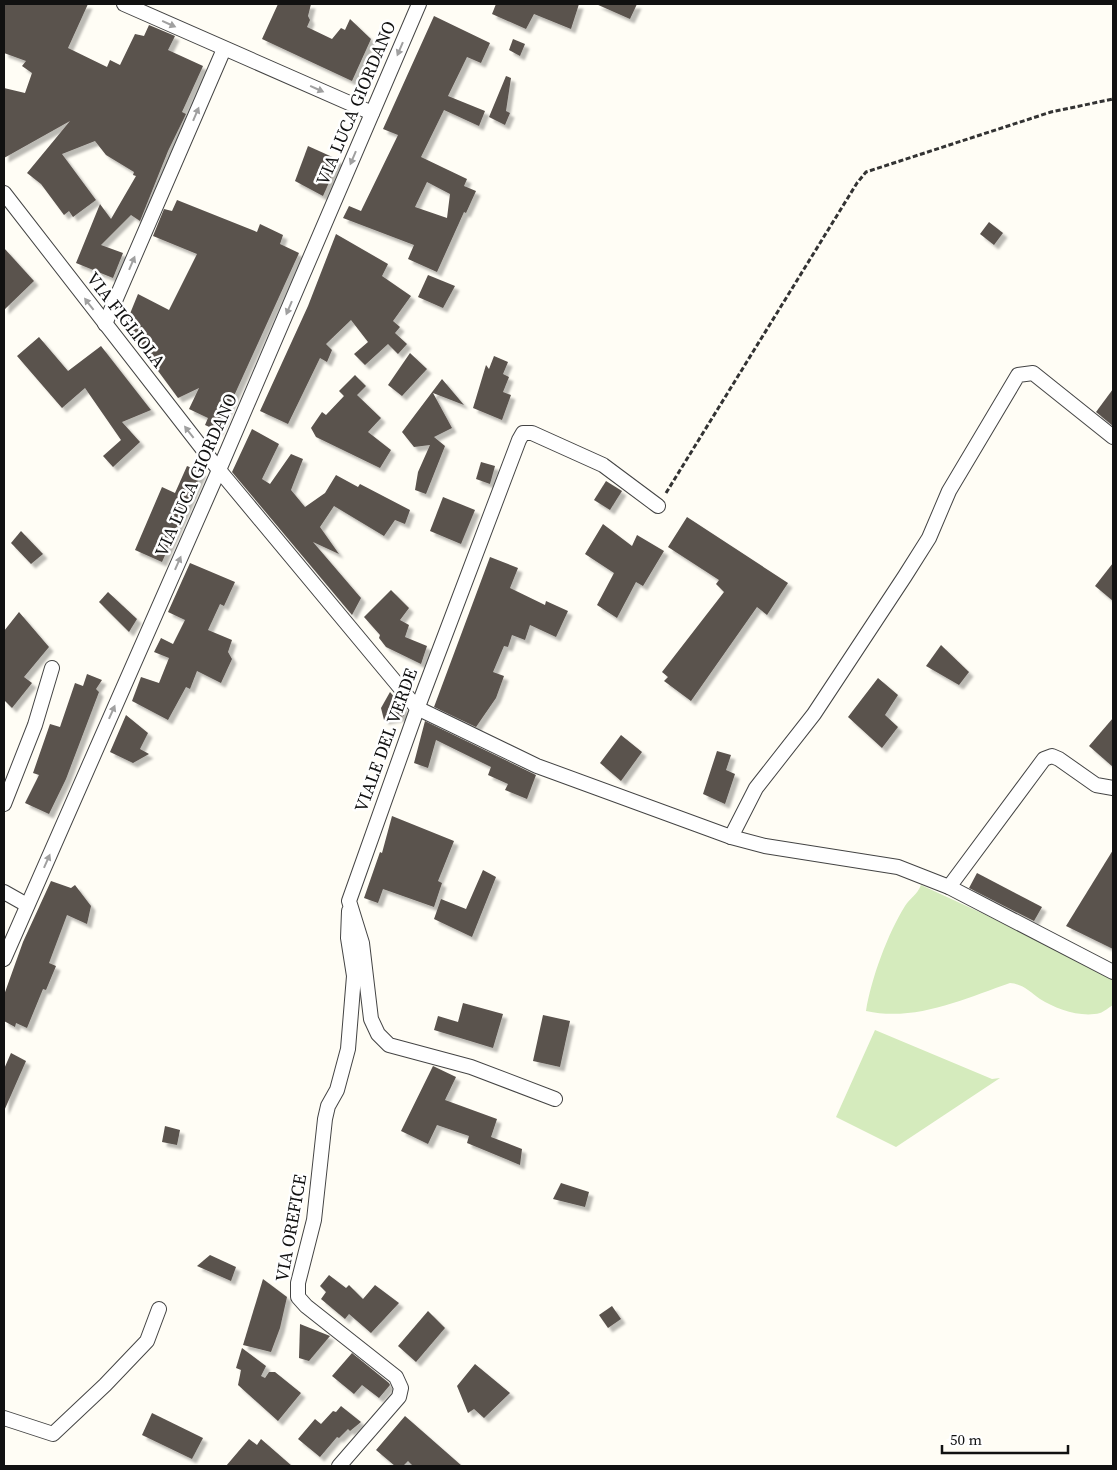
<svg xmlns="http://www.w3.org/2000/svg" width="1117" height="1470" font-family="'Source Serif 4',serif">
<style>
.green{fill:#d5ebbd}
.building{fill:#5a524d;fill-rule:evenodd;filter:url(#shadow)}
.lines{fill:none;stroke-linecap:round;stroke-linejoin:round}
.street-casing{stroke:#444;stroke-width:16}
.path{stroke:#333;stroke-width:3;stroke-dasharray:5 2.5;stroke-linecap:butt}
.street{stroke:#fff;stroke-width:14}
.oneway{fill:#a0a0a0}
.labels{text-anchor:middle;stroke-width:5;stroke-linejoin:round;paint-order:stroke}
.street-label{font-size:18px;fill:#111;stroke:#fff}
</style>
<defs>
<filter id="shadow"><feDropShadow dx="4.5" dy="4.5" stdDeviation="1" flood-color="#0004"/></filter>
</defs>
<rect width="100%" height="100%" fill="#fffdf5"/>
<g class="green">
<path d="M921 885 986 915 1113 979V1005C1109 1007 1104 1012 1100 1013 1081 1018 1056 1009 1040 999 1030 992 1023 984 1010 983 964 999 915 1022 866 1011 871 979 888 933 905 906 910 898 917 895 921 885Z"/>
<polygon points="875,1030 992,1079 1000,1078 896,1147 836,1117"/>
</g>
<g class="building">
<polygon points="4,4 88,4 68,48 107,67 110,60 120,65 135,34 144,36 149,25 175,36 168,50 203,66 182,112 186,114 168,151 140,221 131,215 101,245 123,253 113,278 76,263 100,204 111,219 136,176 133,175 134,172 106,155 95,141 62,154 96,200 73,217 69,211 64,215 41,184 27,173 70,121 4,158 4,88 25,93 32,73 22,66 26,61 4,53"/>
<polygon points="278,4 311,4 308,16 310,20 307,27 332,39 341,28 345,30 350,19 371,39 352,81 262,39"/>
<polygon points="496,4 579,4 571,29 534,14 526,29 492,14"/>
<polygon points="596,4 637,4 630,19"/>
<path d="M434 16 490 43 481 63 467 57 448 96 485 111 479 126 444 110 421 157 467 179 464 186 476 191 466 213 464 212 437 272 408 259 414 245 343 218 349 206 361 211 398 135 383 129ZM427 182 450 194 447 218 415 207Z"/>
<polygon points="513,39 525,44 520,56 509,50"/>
<polygon points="506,76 511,78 506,111 510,113 505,125 489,117"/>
<polygon points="308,146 339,160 323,196 295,181"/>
<polygon points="177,200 257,232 260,224 283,235 280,244 299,253 218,431 205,425 208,418 189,409 199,388 178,398 125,326 138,294 169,310 197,254 153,236 164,209 172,211"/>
<polygon points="989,222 1003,233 994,245 980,234"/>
<polygon points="336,234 388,264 382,276 411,296 393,321 400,327 395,333 407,344 398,354 388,344 365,365 354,354 368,342 351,320 326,344 332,350 327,362 320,358 288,424 260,411 308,306"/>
<polygon points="4,248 34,281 4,310"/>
<polygon points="428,275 455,286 443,308 418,297"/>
<polygon points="39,337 68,371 101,346 151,410 122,422 140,442 113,467 103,456 121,440 85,388 62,408 17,356"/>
<polygon points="410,353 427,369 402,396 388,385"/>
<polygon points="494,356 508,362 503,374 509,377 503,392 511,395 502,420 473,408 486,365 489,369"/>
<polygon points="355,375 366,386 357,395 381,418 368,432 391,450 380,468 316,437 311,428 322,412 326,415 344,396 339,391"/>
<polygon points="442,379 464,405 433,393 452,428 434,437 445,446 426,494 415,490 418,472 430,445 414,447 402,432"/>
<polygon points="1113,389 1113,426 1096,412"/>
<polygon points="252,429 279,444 262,479 270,484 291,454 303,459 291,490 305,507 325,493 336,475 358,487 360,484 410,510 405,524 395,520 384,536 334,506 320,527 339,554 313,542 361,598 352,615 232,472"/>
<polygon points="481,462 495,466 490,484 476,479"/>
<polygon points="187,466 202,472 162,562 135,550 162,487 175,493"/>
<polygon points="606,481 622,491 610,510 594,500"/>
<polygon points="443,497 475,510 461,544 430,531"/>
<polygon points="687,517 788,583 767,615 757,607 691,701 664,681 668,677 662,672 724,592 716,584 719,580 668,547"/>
<polygon points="603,524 632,546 637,535 664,551 643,586 636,582 617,618 597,605 614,573 585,554"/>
<polygon points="21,531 43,554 31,564 11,543"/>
<polygon points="490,557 518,568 510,588 545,605 546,601 568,611 556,637 530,625 525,640 512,635 508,647 504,646 493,672 504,676 496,698 476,727 434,707"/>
<polygon points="190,563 235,582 224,606 220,604 208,630 232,640 228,652 232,659 221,683 197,671 190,689 186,687 168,720 132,701 141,677 159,683 169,658 154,652 161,638 173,644 185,620 168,612"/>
<polygon points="1113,563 1113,601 1095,586"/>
<polygon points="391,590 409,608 400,620 409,625 405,637 427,646 421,664 386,647 379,638 380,635 364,617"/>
<polygon points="108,592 137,619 129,632 99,602"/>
<polygon points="19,612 49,647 24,677 32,683 12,708 4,700 4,631"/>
<polygon points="941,645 969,672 959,685 926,666"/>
<polygon points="87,674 102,680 96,689 99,692 66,779 49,814 25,803 39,775 33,773 50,724 60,727 75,683 83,686"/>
<polygon points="878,678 898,695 885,715 898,727 882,748 848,717"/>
<polygon points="390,692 403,707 404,716 384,720 381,708"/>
<polygon points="126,715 148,733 140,749 149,754 133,763 110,752"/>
<polygon points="1113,718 1113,767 1089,746"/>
<polygon points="425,721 536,775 527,799 505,790 508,784 488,775 491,767 436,740 428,768 414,763"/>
<polygon points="621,735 642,752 621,781 600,763"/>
<polygon points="717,751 731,755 726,770 735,774 725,804 703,794"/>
<polygon points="392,816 454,841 438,881 442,883 434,907 383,889 378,903 364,898 380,852 382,853"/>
<polygon points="1113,850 1113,949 1066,926"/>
<polygon points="483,870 496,877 472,937 434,919 441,899 466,909"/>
<polygon points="977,873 1042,907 1034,921 969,888"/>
<polygon points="51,881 71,888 75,885 91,906 87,924 67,915 49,963 56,966 46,990 43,989 27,1028 16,1023 15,1027 4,1021 4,995 23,942"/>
<polygon points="463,1003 503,1014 493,1048 434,1030 438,1016 458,1022"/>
<polygon points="543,1015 570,1021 560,1067 533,1061"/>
<polygon points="11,1053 26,1061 4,1111 4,1069"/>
<polygon points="433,1066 456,1077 445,1100 497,1119 491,1137 522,1149 520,1165 467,1143 469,1136 437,1125 428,1144 401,1131"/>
<polygon points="165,1126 180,1130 177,1145 162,1142"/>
<polygon points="561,1183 589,1192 585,1207 553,1199"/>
<polygon points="210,1255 236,1267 231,1281 197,1266"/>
<polygon points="329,1275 346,1288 349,1285 363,1299 375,1285 399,1303 371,1333 349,1314 345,1319 321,1299 326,1292 320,1286"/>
<polygon points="263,1279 287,1297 280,1328 271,1352 243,1345"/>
<polygon points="612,1306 621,1319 608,1328 599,1315"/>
<polygon points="428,1311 445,1328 416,1362 398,1346"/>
<polygon points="300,1324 330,1336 309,1361 299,1358"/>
<polygon points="242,1348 266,1366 261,1376 265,1378 269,1372 275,1372 301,1393 278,1421 238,1385 241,1370 236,1368"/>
<polygon points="352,1353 389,1383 390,1385 379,1398 362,1385 354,1394 332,1376"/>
<polygon points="475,1364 510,1393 484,1418 474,1409 468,1413 457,1386"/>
<polygon points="341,1406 361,1422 350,1431 348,1429 339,1438 337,1437 320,1457 298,1439 315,1419 321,1424 333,1411 336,1412"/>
<polygon points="152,1413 203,1438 192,1459 142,1435"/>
<polygon points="405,1416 462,1466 413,1466 408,1461 403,1466 395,1466 376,1450"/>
<polygon points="249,1439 257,1445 261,1439 292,1466 226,1466"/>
</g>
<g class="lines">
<defs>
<g id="street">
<polyline points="124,4 372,113"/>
<polyline points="4,193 219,470 417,708 537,766 731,837 765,846 898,867 949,887 1113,972"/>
<polyline points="105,324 224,49"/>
<polyline points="4,804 35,725 52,668"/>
<polyline points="731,837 756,788 814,714 905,576 929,538 949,491 1018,375 1033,373 1113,437"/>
<polyline points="949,887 1044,759 1052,756 1059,759 1096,785 1113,788"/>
<polyline points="4,892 27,905"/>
<polyline points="4,959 219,470 419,4"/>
<polyline points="555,1099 471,1067 389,1045 378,1034 371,1019 362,943 349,901 419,704 519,440 523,433 532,433 603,465 658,506"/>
<polyline points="4,1418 53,1434 105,1385 147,1341 159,1309"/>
<polyline points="339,1466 399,1397 401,1388 396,1377 306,1306 298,1297 298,1283 314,1220 325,1119 328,1106 337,1090 348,1049 354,976 348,938 349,911"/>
</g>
</defs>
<use href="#street" class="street-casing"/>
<polyline class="path" points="666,493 857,183 866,172 1051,112 1113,99"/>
<use href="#street" class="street"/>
</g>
<defs><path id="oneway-solid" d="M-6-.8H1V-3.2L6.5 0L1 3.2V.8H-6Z" transform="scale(1.25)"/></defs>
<g class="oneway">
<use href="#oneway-solid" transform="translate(169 24) rotate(24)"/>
<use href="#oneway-solid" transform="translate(400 49) rotate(113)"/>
<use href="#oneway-solid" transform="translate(317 89) rotate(24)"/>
<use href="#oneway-solid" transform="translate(196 114) rotate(-67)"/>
<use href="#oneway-solid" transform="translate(353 158) rotate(113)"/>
<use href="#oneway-solid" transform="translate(132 263) rotate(-67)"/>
<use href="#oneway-solid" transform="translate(89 304) rotate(-128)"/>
<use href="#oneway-solid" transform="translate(289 308) rotate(113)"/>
<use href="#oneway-solid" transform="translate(189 432) rotate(-128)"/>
<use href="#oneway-solid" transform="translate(178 563) rotate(-66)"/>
<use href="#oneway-solid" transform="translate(112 712) rotate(-66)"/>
<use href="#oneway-solid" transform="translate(47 861) rotate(-66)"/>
</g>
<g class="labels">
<g class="street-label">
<text transform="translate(356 103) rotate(-67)" y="6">VIA LUCA GIORDANO</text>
<text transform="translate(126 320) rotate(52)" y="6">VIA FIGLIOLA</text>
<text transform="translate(196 475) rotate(-66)" y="6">VIA LUCA GIORDANO</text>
<text transform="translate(386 740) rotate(-70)" y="6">VIALE DEL VERDE</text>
<text transform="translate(291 1228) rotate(-80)" y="6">VIA OREFICE</text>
</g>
</g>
<rect width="1117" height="1470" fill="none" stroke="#111111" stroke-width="10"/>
<path d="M942 1445v8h126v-8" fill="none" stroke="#111111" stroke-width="2.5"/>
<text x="950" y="1445" font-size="15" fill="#111111" stroke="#ffffff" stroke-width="4" paint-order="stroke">50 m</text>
</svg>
